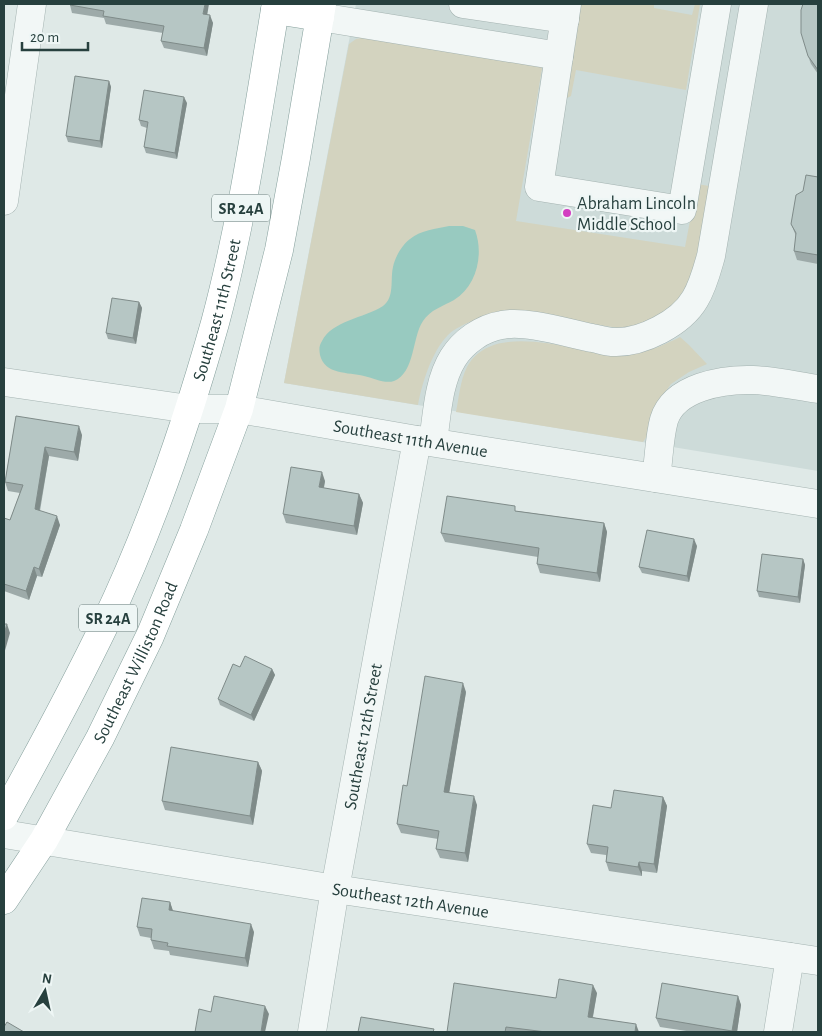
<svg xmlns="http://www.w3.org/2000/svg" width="822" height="1036" font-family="'Alegreya Sans',sans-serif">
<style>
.built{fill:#cddbd9}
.green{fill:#d3d3bf}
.water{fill:#98cac0}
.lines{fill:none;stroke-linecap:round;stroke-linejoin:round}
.minor-casing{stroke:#a4b3b1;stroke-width:29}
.highway-casing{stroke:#86a09d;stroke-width:29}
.minor{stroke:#f2f7f6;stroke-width:28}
.highway{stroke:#fff;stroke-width:28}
.wall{fill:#9daaa9}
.shaded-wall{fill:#7f8b89}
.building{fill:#b6c6c4;stroke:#7f8b89}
.poi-dot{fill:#d33ec1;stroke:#eef6f5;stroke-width:2}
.labels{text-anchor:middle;stroke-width:4.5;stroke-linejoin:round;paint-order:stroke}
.shield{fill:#eef6f5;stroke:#637775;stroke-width:1}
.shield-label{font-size:16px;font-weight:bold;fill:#27403e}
.poi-label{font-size:18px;fill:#27403e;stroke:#eef6f5;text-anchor:start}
.street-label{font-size:18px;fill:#27403e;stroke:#eef6f5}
</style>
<rect width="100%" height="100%" fill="#dfe9e7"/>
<polygon class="built" points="356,4 818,4 818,471 284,383"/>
<g class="green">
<polygon points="581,4 654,4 654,8 692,15 695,4 700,4 686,90 576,70 571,96 567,98 566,95"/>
<path d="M366 37 543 63 516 221 685 247 697 184 709 186 695 272 681 300 658 317 634 327 619 328 509 312C492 314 461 322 448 335 432 351 422 383 418 405L284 383 349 44 356 39Z"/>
<path d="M680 337 689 345 707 364 689 372 671 384 659 401 652 429 643 442 456 412C459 397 460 381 467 367 496 315 587 359 633 354 648 352 666 344 680 337Z"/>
</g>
<path class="water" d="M449 226H463L475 230C484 254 477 286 454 300 443 306 430 310 423 321 412 337 415 373 394 381 385 384 373 378 364 376 348 372 325 375 320 355 319 349 319 346 322 341 332 321 364 318 383 306 395 297 390 280 393 267 395 257 402 245 410 239 421 230 436 229 449 226Z"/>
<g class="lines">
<defs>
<g id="minor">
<polyline points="463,4 565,19"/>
<polyline points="567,4 539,187 682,210 717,4"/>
<polyline points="320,17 559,56"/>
<polyline points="4,201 32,4"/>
<path id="s1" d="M4 382 189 409H239L417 440 818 504"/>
<path d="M433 442C437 415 438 382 453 358 463 342 482 328 502 325 526 320 567 333 592 338 599 339 607 342 614 342 642 343 681 323 695 299 703 286 707 270 711 256L754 4"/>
<path d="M656 478C659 459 659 438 664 420 674 387 723 379 753 380 775 381 797 386 818 389"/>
<path id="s2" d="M4 834 335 889 818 961"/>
<path id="s3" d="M312 1032 335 889 417 440"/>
<polyline points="778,1032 790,957"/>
</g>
<g id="highway">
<polyline points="275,10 320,17"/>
<path id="s4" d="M4 816C39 753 73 690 105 624 151 528 186 426 215 323 243 219 258 110 276 4"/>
<path id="s5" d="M4 900 44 840 100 738 150 636 194 530 239 409 279 250 296 158 322 4"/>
</g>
</defs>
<use href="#minor" class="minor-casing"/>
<use href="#highway" class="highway-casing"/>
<use href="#minor" class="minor"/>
<use href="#highway" class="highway"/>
</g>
<g class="wall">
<polygon points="818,4 818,74 811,64 808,56"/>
<polygon points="70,5 207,15 213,23 207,56 164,48 161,41 163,33 106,24 104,18 72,13"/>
<polygon points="109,81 111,87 102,148 68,142 66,136"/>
<polygon points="187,103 177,159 146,153 144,147 147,128 141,126 139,120"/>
<polygon points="818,177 818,264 797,260 794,251 796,236 791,224 803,191"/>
<polygon points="139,302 142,308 136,344 108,339 106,333"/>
<polygon points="16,416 82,435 78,461 49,456 40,511 60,525 42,577 37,576 29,600 4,591 4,518 10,520 20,493 8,491 5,482"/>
<polygon points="325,481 324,488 359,494 363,503 357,535 286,523 283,514"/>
<polygon points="517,511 604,523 607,532 600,582 540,573 537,564 538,557 445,542 441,533"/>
<polygon points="697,546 689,582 642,573 639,567"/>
<polygon points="803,559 805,565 800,603 759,597 757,591"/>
<polygon points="272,669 275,675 254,721 220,705 218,699"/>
<polygon points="466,692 449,792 477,805 468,862 440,858 436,849 438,839 401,833 397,824 407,786"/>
<polygon points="258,762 262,771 253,825 165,810 162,801"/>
<polygon points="663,797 667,806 657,873 642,871 642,876 609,871 606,862 606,855 591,853 587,844 611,808"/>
<polygon points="170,902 173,911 254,932 248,967 170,955 169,951 154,949 151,940 151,938 140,936 137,927"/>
<polygon points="597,993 593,1017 639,1032 447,1032 556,998"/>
<polygon points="738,996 741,1005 737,1032 693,1032 660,1027 656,1018"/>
</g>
<g class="shaded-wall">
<polygon points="205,4 209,4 206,22 203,14"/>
<polygon points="210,15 213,23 207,56 204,48"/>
<polygon points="109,81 111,87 102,148 100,141"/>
<polygon points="184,97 187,103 177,159 175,153"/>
<polygon points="139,302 142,308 136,344 133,338"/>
<polygon points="79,426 82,435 78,461 74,452"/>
<polygon points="45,447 49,456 38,518 35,509"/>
<polygon points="322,472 325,481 322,496 319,487"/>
<polygon points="359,494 363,503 357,535 354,526"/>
<polygon points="57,516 60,525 42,577 39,569"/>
<polygon points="604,523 607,532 600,582 597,573"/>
<polygon points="694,539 697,546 689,582 687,576"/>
<polygon points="803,559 805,565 800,603 798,597"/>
<polygon points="34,567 37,576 29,600 26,591"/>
<polygon points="7,624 10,633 4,654 4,634"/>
<polygon points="272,669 275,675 254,721 251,715"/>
<polygon points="463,683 466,692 448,800 444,792"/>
<polygon points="258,762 262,771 253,825 250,816"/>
<polygon points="474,796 477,805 468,862 465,853"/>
<polygon points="663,797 667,806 657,873 654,864"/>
<polygon points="639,862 642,871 642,876 638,867"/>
<polygon points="170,902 173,911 169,910"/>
<polygon points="251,924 254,932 248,967 245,958"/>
<polygon points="593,985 597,993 591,1026 588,1017"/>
<polygon points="738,996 741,1005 737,1032 733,1032 732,1031"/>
<polygon points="265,1006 269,1014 265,1032 261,1032"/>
<polygon points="636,1024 639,1032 635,1032"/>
</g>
<g class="building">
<polygon points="70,4 205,4 203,14 210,15 204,48 161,41 164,26 103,16 104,11 70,5"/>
<polygon points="803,4 818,4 818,70 808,56 801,33 801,10"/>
<polygon points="75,76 109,81 100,141 66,136"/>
<polygon points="144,90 184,97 175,153 144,147 148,122 139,120"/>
<polygon points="806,175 818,177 818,255 794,251 796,233 791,224 796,195 803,191"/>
<polygon points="112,298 139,302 133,338 106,333"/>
<polygon points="16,416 79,426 74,452 45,447 35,509 57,516 39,569 34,567 26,591 4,584 4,518 10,520 23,485 5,482"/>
<polygon points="291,467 322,472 319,487 359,494 354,526 283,514"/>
<polygon points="447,496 515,506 515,511 604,523 597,573 537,564 539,548 441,533"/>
<polygon points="647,530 694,539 687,576 639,567"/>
<polygon points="762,554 803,559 798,597 757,591"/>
<polygon points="4,624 7,624 4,634"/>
<polygon points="245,656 272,669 251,715 218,699 233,664 240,667"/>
<polygon points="425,676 463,683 444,792 474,796 465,853 436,849 439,831 397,824 403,785 407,786"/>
<polygon points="171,747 258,762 250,816 162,801"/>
<polygon points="614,790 663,797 654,864 639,862 638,867 606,862 608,847 587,844 593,805 611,808"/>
<polygon points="142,898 170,902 169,910 251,924 245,958 167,946 168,943 151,940 152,929 137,927"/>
<polygon points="559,979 593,985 588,1017 636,1024 635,1032 546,1032 506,1027 505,1032 447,1032 454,983 556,998"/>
<polygon points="662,983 738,996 732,1031 656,1018"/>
<polygon points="214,996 265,1006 261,1032 195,1032 199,1009 211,1012"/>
<polygon points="361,1017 434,1029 433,1032 358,1032"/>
<polygon points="7,1022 24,1032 4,1032 4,1027"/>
</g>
<circle class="poi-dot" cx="567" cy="213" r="5"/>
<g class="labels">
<g class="shield">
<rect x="212" y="194.5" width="58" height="27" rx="4"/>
<rect x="79" y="604.5" width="58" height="27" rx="4"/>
</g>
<g class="shield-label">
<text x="241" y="214">SR 24A</text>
<text x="108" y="624">SR 24A</text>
</g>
<g class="poi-label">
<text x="577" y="209">Abraham Lincoln<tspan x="577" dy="21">Middle School</tspan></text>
</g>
<g class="street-label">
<text dy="6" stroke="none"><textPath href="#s4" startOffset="551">Southeast 11th Street</textPath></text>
<text dy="6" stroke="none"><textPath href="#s1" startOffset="411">Southeast 11th Avenue</textPath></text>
<text dy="6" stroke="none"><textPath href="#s5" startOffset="272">Southeast Williston Road</textPath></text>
<text dy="6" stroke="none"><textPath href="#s3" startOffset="300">Southeast 12th Street</textPath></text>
<text dy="6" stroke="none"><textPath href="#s2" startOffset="412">Southeast 12th Avenue</textPath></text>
</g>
</g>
<rect width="822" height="1036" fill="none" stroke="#27403e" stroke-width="10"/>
<g transform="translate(45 991) rotate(9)" stroke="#eef6f5" stroke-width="4" paint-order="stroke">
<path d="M0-4L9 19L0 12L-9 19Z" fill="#27403e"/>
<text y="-8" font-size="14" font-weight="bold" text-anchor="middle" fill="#27403e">N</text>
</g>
<path d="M22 42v8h66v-8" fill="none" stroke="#27403e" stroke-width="2.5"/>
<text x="30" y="42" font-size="15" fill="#27403e" stroke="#eef6f5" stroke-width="4" paint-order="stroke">20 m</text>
</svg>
